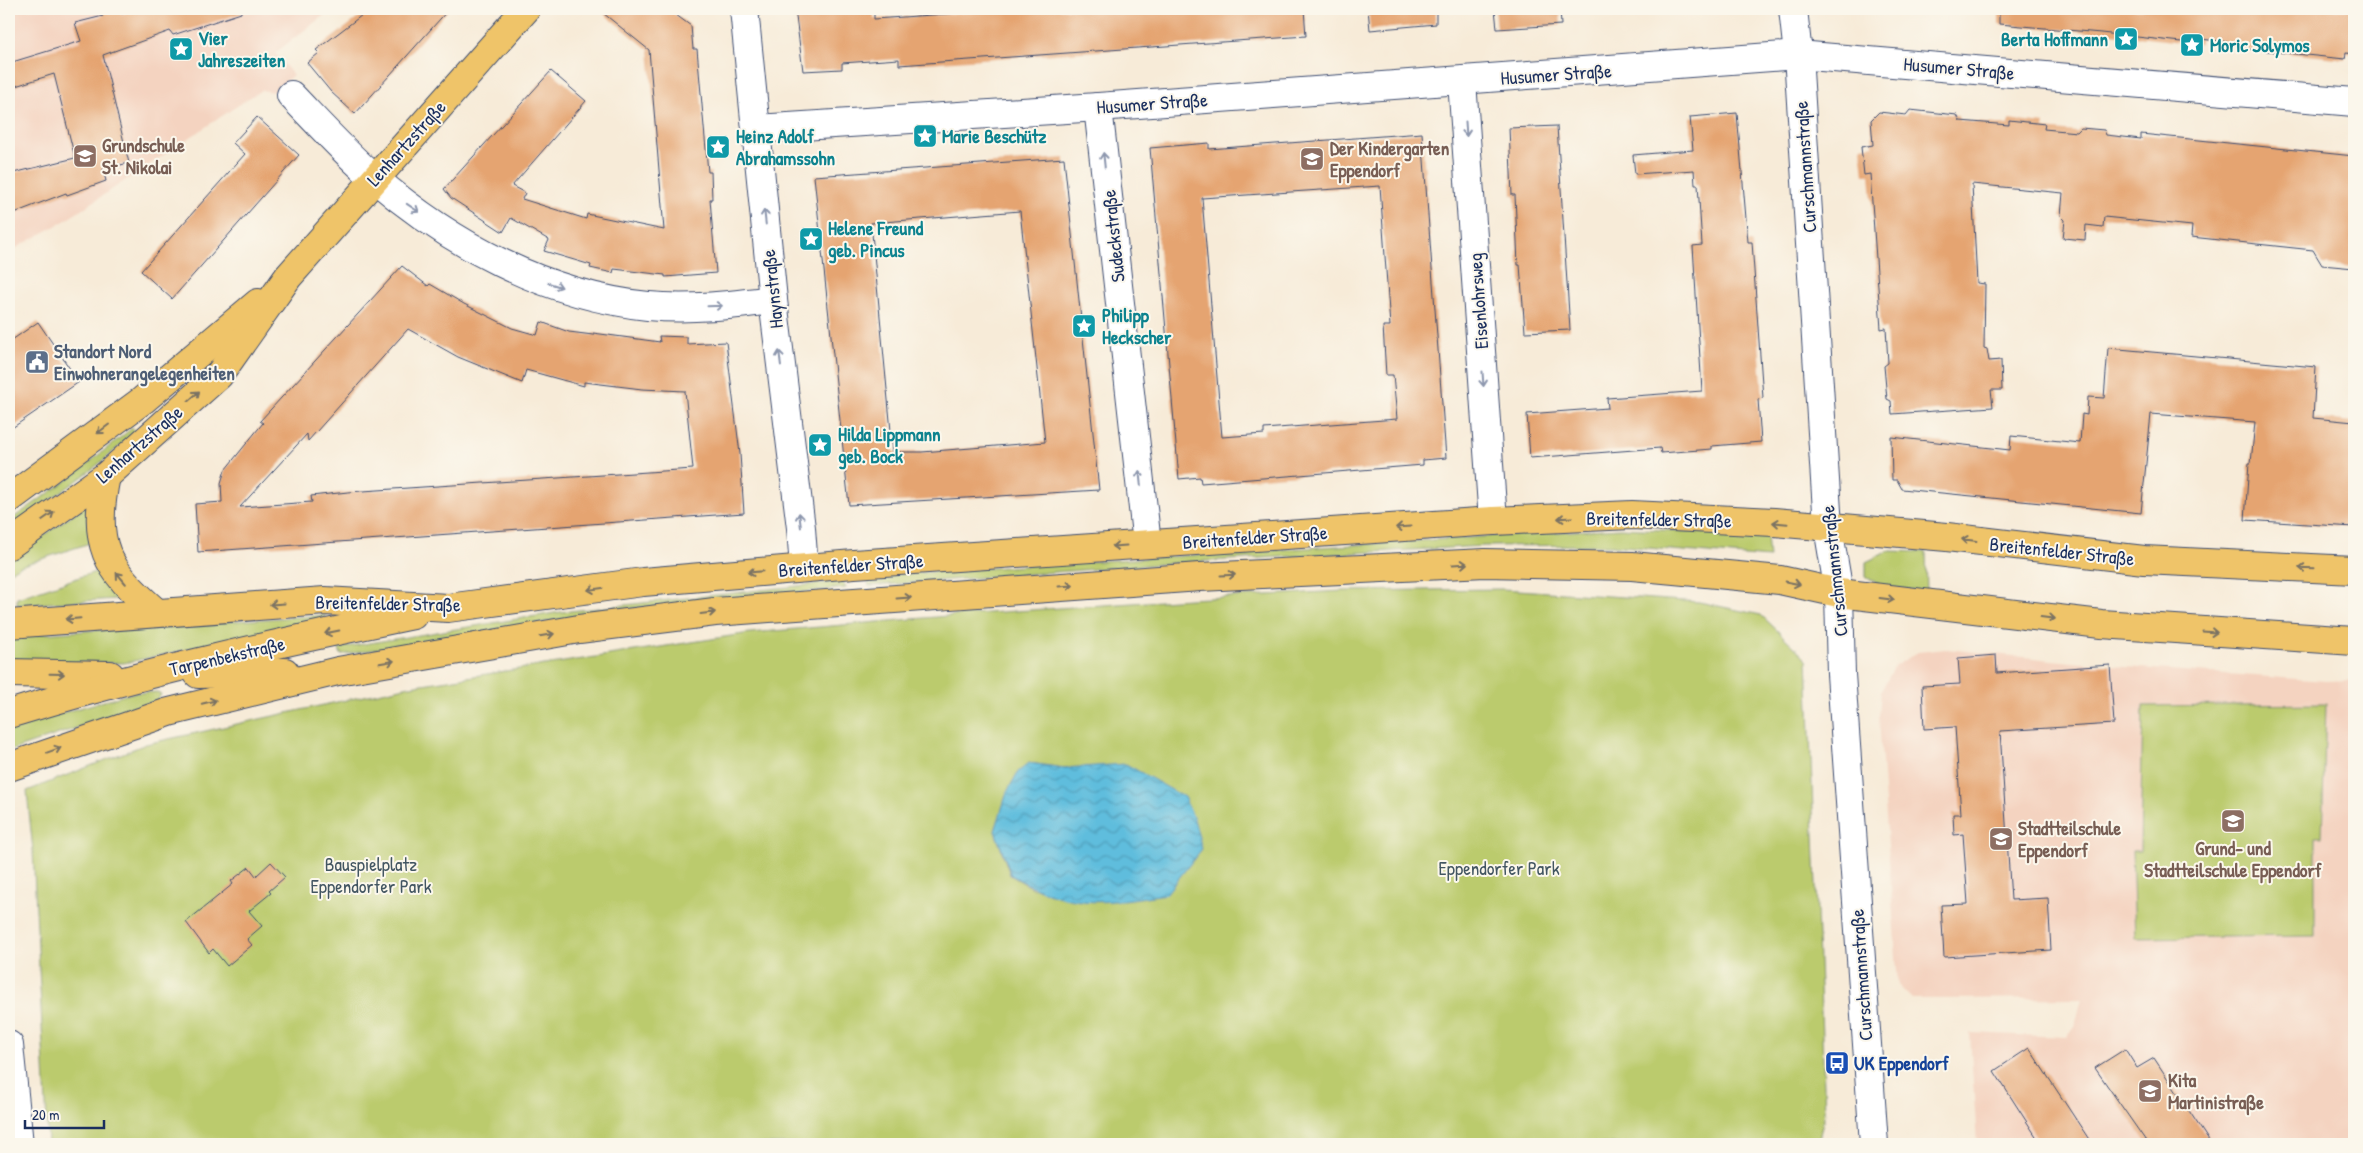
<svg xmlns="http://www.w3.org/2000/svg" width="2363" height="1153" font-family="'Patrick Hand',sans-serif">
<style>
.built{fill:#f4d3c0}
.green{fill:#bbcb6d;stroke:#6b7d66;fill-rule:evenodd}
.water{fill:url(#water-waves);stroke:#3d769e}
.building{fill:#e5a471;fill-rule:evenodd}
.lines{fill:none;stroke-linecap:round;stroke-linejoin:round}
.minor-casing{stroke:#3c4b70;stroke-width:30}
.major-casing{stroke:#3c4b70;stroke-width:30}
.minor{stroke:#fff;stroke-width:28}
.major{stroke:#efc469;stroke-width:28}
.oneway{stroke:#8d97ae}
.oneway2{stroke:#7a7263}
.labels{text-anchor:middle;stroke-width:4;stroke-linejoin:round;paint-order:stroke}
.culture-label{font-size:19px;font-weight:bold;fill:#0d838f;stroke:#fbf7ec;text-anchor:start}
.street-label{font-size:19px;fill:#1b2f5e;stroke:#fbf7ec}
.education-label{font-size:19px;font-weight:bold;fill:#785e54;stroke:#fbf7ec;text-anchor:start}
.service-label{font-size:19px;font-weight:bold;fill:#4e5e75;stroke:#fbf7ec;text-anchor:start}
.park-label{font-size:19px;fill:#435662;stroke:#fbf7ec}
.transit-label{font-size:19px;font-weight:bold;fill:#164399;stroke:#fbf7ec;text-anchor:start}
</style>
<defs>
<pattern id="water-waves" width="16" height="10" patternUnits="userSpaceOnUse" patternTransform="scale(1.25)"><rect width="16" height="10" fill="#5fbddd"/><path d="M0 5q4-4 8 0t8 0" fill="none" stroke="#4e9ab6"/></pattern>
</defs>
<rect width="100%" height="100%" fill="#fbf7ec"/>
<filter id="ink" filterUnits="userSpaceOnUse"><feTurbulence type="fractalNoise" baseFrequency=".02" numOctaves="2"/><feDisplacementMap in="SourceGraphic" scale="10" xChannelSelector="R" yChannelSelector="G"/><feConvolveMatrix kernelMatrix="1 2 1 2 8 2 1 2 1" color-interpolation-filters="sRGB"/></filter>
<filter id="wash" filterUnits="userSpaceOnUse"><feTurbulence type="fractalNoise" baseFrequency=".0096" numOctaves="4" result="noise"/><feDisplacementMap in="SourceGraphic" scale="20" xChannelSelector="R" yChannelSelector="G"/><feGaussianBlur stdDeviation="1.12" result="paint"/><feColorMatrix in="noise" values="0 0 0 0 0 0 0 0 0 0 0 0 0 0 0 0 0 1.4 0 .05"/><feComposite in="paint" operator="in"/></filter>
<g filter="url(#wash)">
<rect width="100%" height="100%" fill="#f7ebd8"/>
<g class="built">
<polygon points="9,9 332,9 275,53 293,75 273,92 261,90 66,220 9,252"/>
<polygon points="1946,649 2111,666 2326,681 2354,680 2354,1144 1977,1144 1970,1033 2067,1037 2075,1026 2082,998 1912,999 1898,985 1879,718 1881,691 1895,666 1918,652"/>
</g>
<g class="green">
<path d="M132 428 135 431C99 469 52 498 9 528V521L70 478Z"/>
<polygon points="83,507 88,507 90,543 20,566 9,572 9,561"/>
<polygon points="1620,528 1767,535 1769,558 1611,545 1484,546 1189,562 869,586 866,576"/>
<polygon points="1889,551 1926,552 1927,592 1882,586 1866,577 1866,562"/>
<polygon points="101,570 123,596 117,599 17,605 17,598"/>
<polygon points="843,581 846,588 626,609 341,655 339,648 561,612"/>
<path d="M1502 589 1699 602 1761 615 1807 659 1825 1112 1818 1144H48L33 851 27 791 146 744 410 686 750 633 959 615 1190 599 1344 591ZM1029 763 1064 768 1126 765 1034 889 1010 875 995 831 1002 813Z"/>
<polygon points="326,615 322,621 124,663 9,661 9,636"/>
<polygon points="157,692 161,694 158,700 9,751 9,728 132,693"/>
<polygon points="2326,704 2322,837 2315,837 2315,936 2135,938 2132,851 2140,851 2143,706"/>
</g>
<path class="water" d="M1029 763 1064 768 1126 764 1184 797 1194 819 1202 849 1166 894C1099 904 1071 910 1011 875L995 831 1007 792 1018 772Z"/>
<g id="blocks">
<g class="building">
<polygon points="102,9 119,9 122,14 137,9 241,9 241,13 173,35 170,31 103,55 129,163 103,169 106,181 67,195 66,193 9,215 9,174 75,158 54,74 9,88 9,63 81,41 75,23 103,16"/>
<polygon points="370,9 449,9 355,114 331,92 307,63 319,53 316,50"/>
<polygon points="598,9 668,9 691,26 693,49 697,49 708,172 711,172 712,199 710,199 716,273 665,277 665,275 614,269 613,273 590,268 591,265 544,251 549,240 511,218 503,232 451,198 444,189 551,71 586,101 512,186 525,193 522,199 586,219 587,214 664,230 649,50"/>
<polygon points="795,9 874,9 874,19 1019,9 1304,9 1306,36 899,65 899,59 842,63 842,69 803,71"/>
<polygon points="1368,9 1436,9 1436,24 1370,30"/>
<polygon points="1495,9 1560,9 1561,25 1497,29"/>
<polygon points="1999,9 2354,9 2354,54 2346,53 2345,59 2247,49 2247,44 2200,39 2200,44 2101,33 1999,24"/>
<polygon points="1910,110 1957,115 1960,121 2009,125 2009,120 2045,124 2044,129 2077,132 2081,128 2104,130 2106,135 2141,139 2141,134 2354,156 2354,268 2322,265 2313,250 2191,237 2192,226 2104,217 2103,227 2086,225 2085,240 2063,238 2065,220 2061,216 2063,193 1972,184 1977,283 1985,284 1984,348 1987,349 1989,361 2001,360 2002,390 1991,390 1993,407 1892,414 1891,401 1887,399 1884,366 1888,363 1886,328 1881,329 1870,174 1864,175 1861,147 1873,145 1871,120 1879,112 1906,115"/>
<polygon points="1737,113 1748,242 1752,242 1763,398 1758,399 1761,442 1712,446 1712,449 1661,453 1660,448 1530,458 1527,414 1608,408 1607,398 1702,391 1693,246 1702,245 1698,185 1695,185 1694,170 1635,174 1633,155 1693,150 1690,117"/>
<polygon points="257,117 299,155 172,299 141,271 245,154 233,143"/>
<polygon points="1557,126 1570,330 1525,332 1520,265 1518,265 1515,195 1512,195 1509,128"/>
<path d="M1422 133 1446 458 1423 460V465L1201 483 1200 477 1179 479 1150 148 1209 143V149ZM1380 186 1390 326H1383L1386 375H1393L1397 419 1264 429V434L1222 437 1202 198Z"/>
<path d="M1064 158 1099 490 849 505 814 176ZM1020 211 1045 442 922 452H893L871 223Z"/>
<path d="M402 266 428 286 430 284 464 304 512 328 537 335 541 322 569 332 593 335V333L660 342 659 336 687 337V344L726 342 740 454 744 513 198 552 195 504 222 502 221 483 225 470 263 423 260 421ZM408 329 458 357 522 383 526 370 584 386V382L642 389 685 391 693 469 348 492 311 496 312 502 240 507 307 434 308 441Z"/>
<polygon points="38,322 79,382 9,430 9,342"/>
<polygon points="2108,348 2316,367 2313,418 2354,422 2354,527 2245,520 2249,463 2251,463 2255,422 2151,414 2141,513 1902,489 1897,480 1892,480 1891,437 2010,450 2011,436 2080,443 2082,414 2087,415 2088,397 2104,398"/>
<polygon points="1996,655 1997,673 2110,665 2114,724 2000,731 2011,900 2048,898 2051,950 1944,957 1941,905 1968,904 1963,834 1954,835 1953,814 1961,814 1955,727 1924,729 1922,686 1960,684 1958,658"/>
<polygon points="271,862 285,877 269,891 271,893 249,911 262,926 247,939 252,945 227,966 213,949 209,953 186,922 233,884 231,881 249,867 256,876"/>
<polygon points="2029,1048 2092,1144 2041,1144 1994,1071"/>
<polygon points="2125,1049 2137,1068 2154,1058 2211,1144 2148,1144 2095,1068"/>
</g>
</g>
</g>
<g filter="url(#ink)">
<use href="#blocks" fill-opacity="0" stroke="#3c4b70" stroke-width="1"/>
<g class="lines">
<defs>
<g id="minor">
<polyline points="744,9 773,300 801,528 804,568"/>
<polyline points="1793,9 1798,55 1828,527 1839,593 1841,674 1874,1144"/>
<polyline points="1462,81 1493,521"/>
<path d="M291 95C318 123 344 152 374 178 452 245 545 295 648 306 690 310 732 305 773 300"/>
<polyline points="1098,107 1147,544"/>
<polyline points="756,129 1098,107 1798,55 2354,102"/>
<polyline points="9,1045 19,1144"/>
</g>
<g id="major">
<path d="M106 476C92 544 105 568 156 612"/>
<polyline points="9,499 143,400 258,303"/>
<polyline points="9,545 106,476 219,375 288,277 526,9"/>
<polyline points="9,624 325,601 448,608 643,582 854,564 1493,521 1632,515 1774,522 1947,537 2144,560 2354,570"/>
<polyline points="9,673 110,675"/>
<polyline points="198,674 285,672"/>
<path d="M9 714C141 673 277 643 413 615"/>
<polyline points="9,767 169,712 338,671 579,629 715,612 1200,577 1485,563 1632,566 1780,580 1839,593 2101,624 2354,641"/>
</g>
</defs>
<use href="#minor" class="minor-casing"/>
<use href="#major" class="major-casing"/>
<use href="#minor" class="minor"/>
<use href="#major" class="major"/>
</g>
<defs><path id="oneway-shaft" d="M-6 0H5M1.5-3L5.5 0L1.5 3" fill="none" stroke-width="1.6" stroke-linecap="round" stroke-linejoin="round" transform="scale(1.25)"/></defs>
<g class="oneway">
<use href="#oneway-shaft" transform="translate(1466 129) rotate(86)"/>
<use href="#oneway-shaft" transform="translate(1104 160) rotate(-96)"/>
<use href="#oneway-shaft" transform="translate(413 208) rotate(34)"/>
<use href="#oneway-shaft" transform="translate(765 217) rotate(-96)"/>
<use href="#oneway-shaft" transform="translate(555 285) rotate(18)"/>
<use href="#oneway-shaft" transform="translate(715 306) rotate(-2)"/>
<use href="#oneway-shaft" transform="translate(780 358) rotate(-97)"/>
<use href="#oneway-shaft" transform="translate(1483 379) rotate(86)"/>
<use href="#oneway-shaft" transform="translate(1140 478) rotate(-96)"/>
<use href="#oneway-shaft" transform="translate(800 520) rotate(-97)"/>
</g>
<g class="oneway2">
<use href="#oneway-shaft" transform="translate(194 396) rotate(-42)"/>
<use href="#oneway-shaft" transform="translate(103 429) rotate(143)"/>
<use href="#oneway-shaft" transform="translate(48 516) rotate(-35)"/>
<use href="#oneway-shaft" transform="translate(1565 518) rotate(177)"/>
<use href="#oneway-shaft" transform="translate(1780 523) rotate(-175)"/>
<use href="#oneway-shaft" transform="translate(1403 527) rotate(176)"/>
<use href="#oneway-shaft" transform="translate(1969 540) rotate(-173)"/>
<use href="#oneway-shaft" transform="translate(1119 546) rotate(176)"/>
<use href="#oneway-shaft" transform="translate(1460 564) rotate(-3)"/>
<use href="#oneway-shaft" transform="translate(2306 568) rotate(-178)"/>
<use href="#oneway-shaft" transform="translate(755 572) rotate(175)"/>
<use href="#oneway-shaft" transform="translate(1228 575) rotate(-3)"/>
<use href="#oneway-shaft" transform="translate(121 578) rotate(-130)"/>
<use href="#oneway-shaft" transform="translate(1793 583) rotate(12)"/>
<use href="#oneway-shaft" transform="translate(1066 586) rotate(-4)"/>
<use href="#oneway-shaft" transform="translate(595 589) rotate(172)"/>
<use href="#oneway-shaft" transform="translate(904 598) rotate(-4)"/>
<use href="#oneway-shaft" transform="translate(1887 599) rotate(7)"/>
<use href="#oneway-shaft" transform="translate(277 604) rotate(176)"/>
<use href="#oneway-shaft" transform="translate(708 613) rotate(-7)"/>
<use href="#oneway-shaft" transform="translate(2048 618) rotate(7)"/>
<use href="#oneway-shaft" transform="translate(73 619) rotate(175)"/>
<use href="#oneway-shaft" transform="translate(332 632) rotate(168)"/>
<use href="#oneway-shaft" transform="translate(2210 632) rotate(4)"/>
<use href="#oneway-shaft" transform="translate(547 635) rotate(-10)"/>
<use href="#oneway-shaft" transform="translate(387 662) rotate(-10)"/>
<use href="#oneway-shaft" transform="translate(57 674) rotate(1)"/>
<use href="#oneway-shaft" transform="translate(209 702) rotate(-14)"/>
<use href="#oneway-shaft" transform="translate(54 750) rotate(-20)"/>
</g>
</g>
<defs>
<symbol id="sight-square" viewBox="-11 -11 22 22"><rect x="-9" y="-9" width="18" height="18" rx="4" fill="#0f9aa8" stroke="#fbf7ec"/><path d="M0-6L1.8-2.2L6-1.7L2.9 1.2L3.7 5.4L0 3.3L-3.7 5.4L-2.9 1.2L-6-1.7L-1.8-2.2Z" fill="#fff"/></symbol>
<symbol id="school-square" viewBox="-11 -11 22 22"><rect x="-9" y="-9" width="18" height="18" rx="4" fill="#8d6e63" stroke="#fbf7ec"/><path d="M0-5L7-2L0 1L-7-2ZM-4 1L0 2.5L4 1V4Q0 6-4 4Z" fill="#fff"/></symbol>
<symbol id="civic-square" viewBox="-11 -11 22 22"><rect x="-9" y="-9" width="18" height="18" rx="4" fill="#5c6f8a" stroke="#fbf7ec"/><path d="M-.6-6.5H3V-4.5H.6V-3L4-1V1h2V6H-6V1h2V-1L-.6-3ZM-1.2 2.5V6h2.4V2.5Z" fill="#fff"/></symbol>
<symbol id="bus-square" viewBox="-11 -11 22 22"><rect x="-9" y="-9" width="18" height="18" rx="4" fill="#1a4fb4" stroke="#fbf7ec"/><path d="M-5-6H5V4H4V6H2V4H-2V6H-4V4H-5ZM-3.5-4V0h7V-4ZM-3.5 1.2v1.5H-2V1.2ZM2 1.2v1.5H3.5V1.2Z" fill="#fff"/></symbol>
</defs>
<g fill-rule="evenodd">
<use href="#sight-square" x="2112" y="25" width="28" height="28"/>
<use href="#sight-square" x="2178" y="31" width="28" height="28"/>
<use href="#sight-square" x="167" y="35" width="28" height="28"/>
<use href="#sight-square" x="911" y="122" width="28" height="28"/>
<use href="#sight-square" x="704" y="133" width="28" height="28"/>
<use href="#school-square" x="71" y="142" width="28" height="28"/>
<use href="#school-square" x="1298" y="145" width="28" height="28"/>
<use href="#sight-square" x="797" y="225" width="28" height="28"/>
<use href="#sight-square" x="1070" y="312" width="28" height="28"/>
<use href="#civic-square" x="23" y="348" width="28" height="28"/>
<use href="#sight-square" x="806" y="431" width="28" height="28"/>
<use href="#school-square" x="2219" y="807" width="28" height="28"/>
<use href="#school-square" x="1987" y="825" width="28" height="28"/>
<use href="#bus-square" x="1823" y="1049" width="28" height="28"/>
<use href="#school-square" x="2136" y="1077" width="28" height="28"/>
</g>
<g class="labels">
<g class="culture-label">
<text x="198" y="45">Vier<tspan x="198" dy="22">Jahreszeiten</tspan></text>
<text x="2108" y="46" text-anchor="end">Berta Hoffmann</text>
<text x="2210" y="52">Moric Solymos</text>
<text x="736" y="143">Heinz Adolf<tspan x="736" dy="22">Abrahamssohn</tspan></text>
<text x="942" y="143">Marie Beschütz</text>
<text x="828" y="235">Helene Freund<tspan x="828" dy="22">geb. Pincus</tspan></text>
<text x="1102" y="322">Philipp<tspan x="1102" dy="22">Heckscher</tspan></text>
<text x="838" y="441">Hilda Lippmann<tspan x="838" dy="22">geb. Bock</tspan></text>
</g>
<g class="street-label">
<text transform="translate(1959 68) rotate(5)" y="7">Husumer Straße</text>
<text transform="translate(1556 74) rotate(-4)" y="7">Husumer Straße</text>
<text transform="translate(1152 103) rotate(-4)" y="7">Husumer Straße</text>
<text transform="translate(406 143) rotate(-48)" y="7">Lenhartzstraße</text>
<text transform="translate(1805 167) rotate(-94)" y="7">Curschmannstraße</text>
<text transform="translate(1113 236) rotate(-96)" y="7">Sudeckstraße</text>
<text transform="translate(772 289) rotate(-96)" y="7">Haynstraße</text>
<text transform="translate(1478 301) rotate(-94)" y="7">Eisenlohrsweg</text>
<text transform="translate(139 444) rotate(-41)" y="7">Lenhartzstraße</text>
<text transform="translate(1659 519) rotate(1)" y="7">Breitenfelder Straße</text>
<text transform="translate(1255 537) rotate(-4)" y="7">Breitenfelder Straße</text>
<text transform="translate(2062 551) rotate(6)" y="7">Breitenfelder Straße</text>
<text transform="translate(851 565) rotate(-4)" y="7">Breitenfelder Straße</text>
<text transform="translate(1834 571) rotate(-96)" y="7">Curschmannstraße</text>
<text transform="translate(388 603) rotate(1)" y="7">Breitenfelder Straße</text>
<text transform="translate(227 656) rotate(-13)" y="7">Tarpenbekstraße</text>
<text transform="translate(1861 975) rotate(-94)" y="7">Curschmannstraße</text>
</g>
<g class="education-label">
<text x="102" y="152">Grundschule<tspan x="102" dy="22">St. Nikolai</tspan></text>
<text x="1330" y="155">Der Kindergarten<tspan x="1330" dy="22">Eppendorf</tspan></text>
<text x="2018" y="835">Stadtteilschule<tspan x="2018" dy="22">Eppendorf</tspan></text>
<text x="2233" y="855" text-anchor="middle">Grund- und<tspan x="2233" dy="22">Stadtteilschule Eppendorf</tspan></text>
<text x="2168" y="1087">Kita<tspan x="2168" dy="22">Martinistraße</tspan></text>
</g>
<g class="service-label">
<text x="54" y="358">Standort Nord<tspan x="54" dy="22">Einwohnerangelegenheiten</tspan></text>
</g>
<g class="park-label">
<text x="371" y="871">Bauspielplatz<tspan x="371" dy="22">Eppendorfer Park</tspan></text>
<text x="1499" y="875">Eppendorfer Park</text>
</g>
<g class="transit-label">
<text x="1854" y="1070">UK Eppendorf</text>
</g>
</g>
<rect width="2363" height="1153" fill="none" stroke="#fbf7ec" stroke-width="30"/>
<path d="M25 1120v8h79v-8" fill="none" stroke="#1b2f5e" stroke-width="2.5"/>
<text x="32" y="1120" font-size="15" fill="#1b2f5e" stroke="#fbf7ec" stroke-width="4" paint-order="stroke">20 m</text>
</svg>
